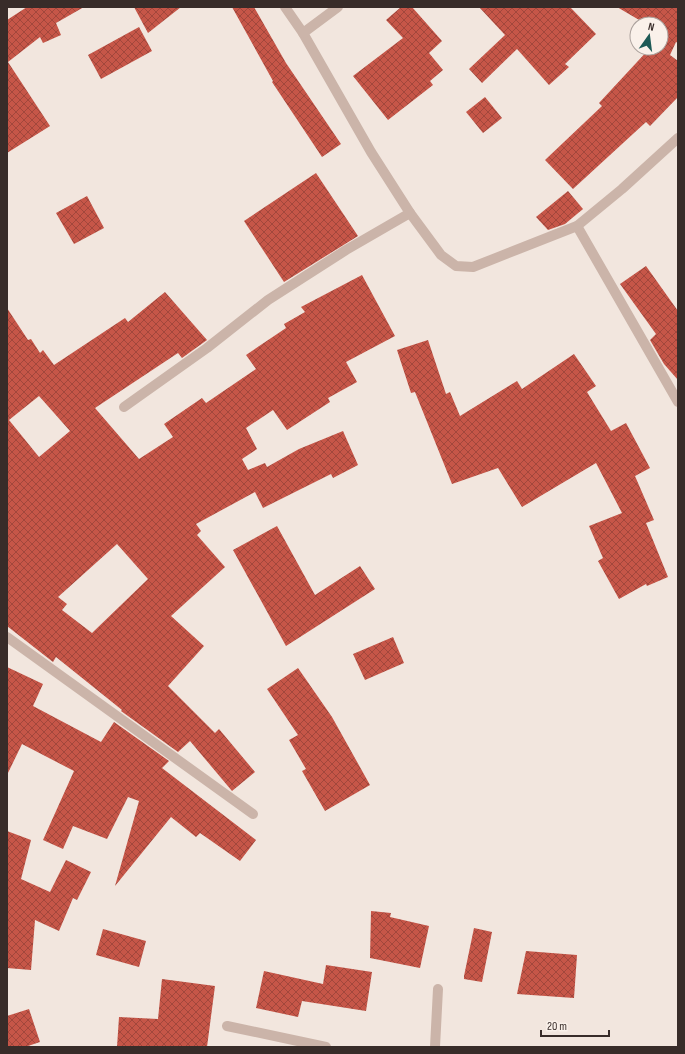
<svg xmlns="http://www.w3.org/2000/svg" width="685" height="1054" font-family="'Sofia Sans Condensed',sans-serif">
<style>
.building{fill:url(#building-cross-hatch);fill-rule:evenodd}
.lines{fill:none;stroke-linecap:round;stroke-linejoin:round}
.street{stroke:#cbb4a9;stroke-width:10}
</style>
<defs>
<pattern id="building-cross-hatch" width="8" height="8" patternUnits="userSpaceOnUse"><rect width="8" height="8" fill="#c65648"/><path d="M0 0l8 8M0 8l8-8" fill="none" stroke="#a2473c"/></pattern>
</defs>
<rect width="100%" height="100%" fill="#f2e6de"/>
<g class="building">
<polygon points="27,7 84,7 56,23 61,35 43,43 40,37 8,62 50,126 7,153 7,20"/>
<polygon points="134,7 181,7 148,33"/>
<polygon points="232,7 254,7 286,63 341,144 322,157 272,82 273,81"/>
<polygon points="401,7 412,7 442,41 429,53 443,70 430,81 433,85 388,120 353,76 403,38 386,20"/>
<polygon points="479,7 570,7 596,34 565,64 569,67 549,85 517,49 482,83 469,69 505,35"/>
<polygon points="617,7 678,7 678,43 676,42 670,55 678,61 678,97 650,126 646,122 573,189 545,160 602,106 599,103 650,48 661,48 661,36 663,34 661,33 661,24 646,24"/>
<polygon points="139,27 152,51 101,79 88,55"/>
<polygon points="485,97 502,118 483,133 466,112"/>
<polygon points="316,173 358,236 284,282 244,221"/>
<polygon points="568,191 583,209 565,224 548,230 536,217"/>
<polygon points="87,196 104,228 74,244 56,213"/>
<polygon points="646,266 678,311 678,380 664,364 650,340 656,334 620,284"/>
<path d="M362 275 395 336 346 362 357 382 328 398 330 402 287 430 273 410 246 428 257 449 242 459 248 470 265 463 267 467 299 449 343 431 358 465 333 478 331 474 263 508 255 492 196 524 201 531 197 535 225 567 171 616 204 646 168 686 215 733 219 729 255 772 232 791 190 741 178 752 121 711 122 710 56 657 53 662 7 626V308L28 340 31 339 40 353 43 350 54 365 125 318 128 322 165 292 207 340 182 358 178 353 95 408 139 459 173 437 164 424 202 398 206 403 256 369 246 355 286 328 284 324 305 312 301 307ZM39 396 70 431 39 457 9 420ZM117 544 148 579 92 633 62 610 67 604 58 597Z"/>
<polygon points="428,340 446,394 450,392 460,416 517,381 522,389 574,354 596,386 587,392 611,431 626,423 650,468 635,476 654,520 646,523 668,577 647,586 646,584 619,599 598,561 603,558 589,526 622,513 596,463 522,507 498,468 452,484 415,392 411,393 397,350"/>
<polygon points="277,526 315,595 360,566 375,589 286,646 233,550"/>
<polygon points="393,637 404,663 365,680 353,654"/>
<polygon points="7,667 43,684 33,706 101,742 114,722 169,761 162,768 256,840 240,861 200,833 196,837 171,817 115,886 139,801 128,797 107,839 73,826 63,849 43,840 74,771 22,744 7,775"/>
<polygon points="298,668 332,717 370,785 325,811 302,771 306,769 289,740 298,735 267,689"/>
<polygon points="7,831 31,840 21,879 50,892 66,860 91,872 77,900 73,898 59,931 35,920 31,970 7,968"/>
<polygon points="371,911 391,913 390,917 429,926 420,968 370,958"/>
<polygon points="474,928 492,932 482,982 464,979 464,976"/>
<polygon points="103,929 146,941 139,967 96,955"/>
<polygon points="526,951 577,955 574,998 517,994"/>
<polygon points="326,965 372,972 366,1011 302,1001 298,1017 256,1008 264,971 323,984"/>
<polygon points="162,979 215,986 207,1047 117,1047 119,1017 158,1019"/>
<polygon points="29,1009 40,1042 25,1047 7,1047 7,1016"/>
</g>
<g class="lines">
<g class="street">
<polyline points="285,7 303,33 371,152 410,213"/>
<polyline points="303,33 338,7"/>
<polyline points="577,226 678,402"/>
<polyline points="124,407 207,348 268,300 346,250 410,213 441,255 456,266 473,267 577,226 622,189 678,138"/>
<polyline points="7,637 253,814"/>
<polyline points="227,1026 326,1047"/>
<polyline points="435,1047 438,989"/>
</g>
</g>
<rect width="685" height="1054" fill="none" stroke="#382c29" stroke-width="16"/>
<g transform="translate(649 36) rotate(14)"><circle r="19" fill="#faf1ea" stroke="#aca29d"/>
<path d="M0-3L7 15L0 10L-7 15Z" fill="#1e5a56"/>
<text y="-6" font-size="11" font-weight="bold" text-anchor="middle" fill="#382c29">N</text>
</g>
<path d="M541 1030v6h68v-6" fill="none" stroke="#382c29" stroke-width="2"/>
<text x="547" y="1030" font-size="12" fill="#382c29" stroke="#faf1ea" stroke-width="3" paint-order="stroke">20 m</text>
</svg>
